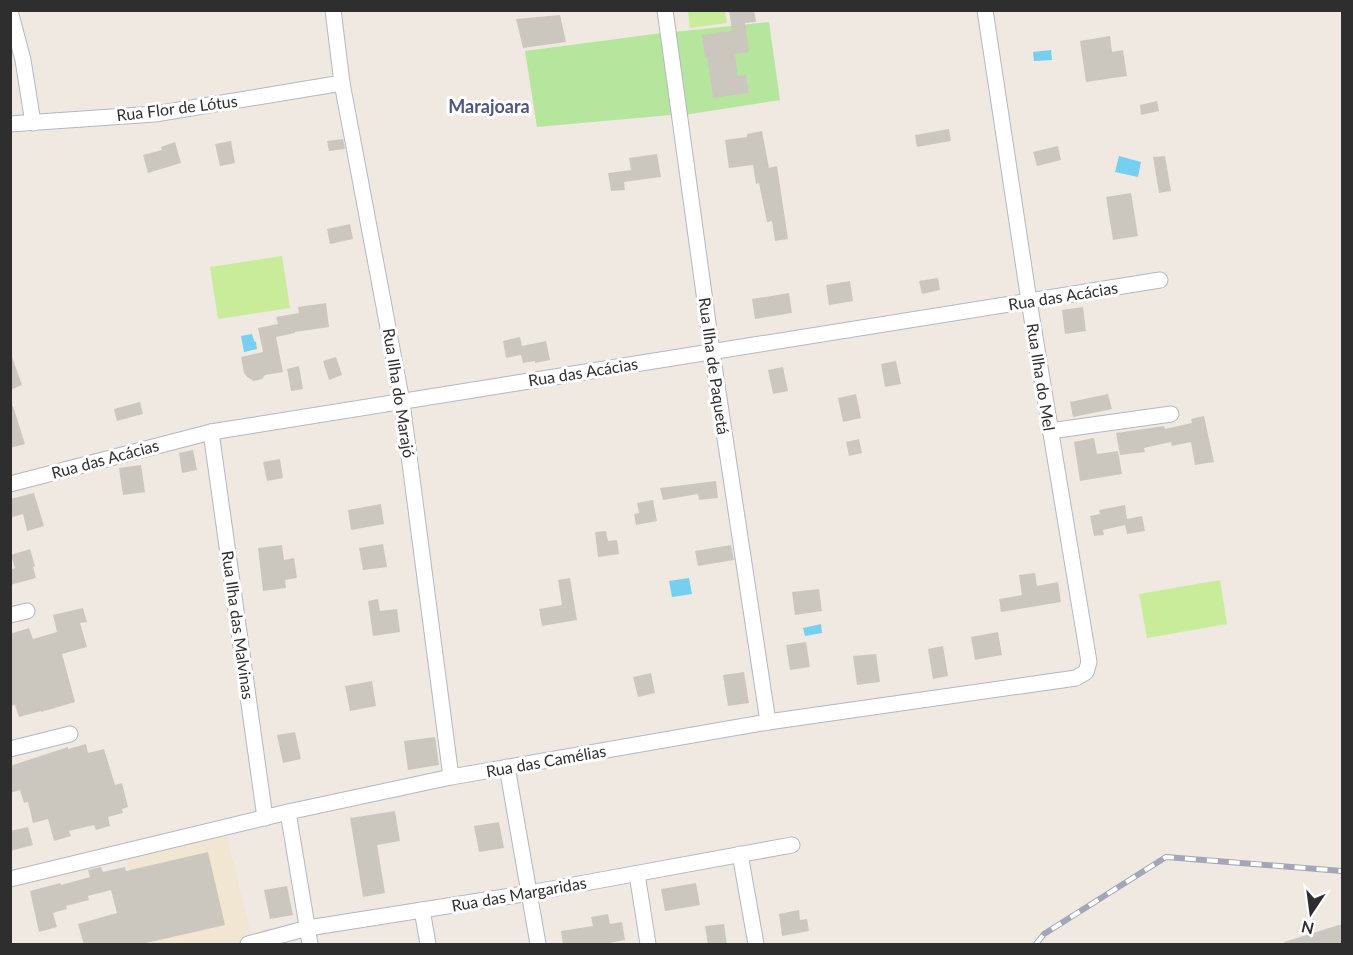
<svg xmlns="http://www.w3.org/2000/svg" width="1353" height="955" font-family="Lato,sans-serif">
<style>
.education{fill:#f0e6d1}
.green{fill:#b6e59e}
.pitch{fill:#c9ec9a}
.water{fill:#75cff0}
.building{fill:#cbc7bf}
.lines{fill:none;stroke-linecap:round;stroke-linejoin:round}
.minor-casing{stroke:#b4b7c1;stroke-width:17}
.minor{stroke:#fff;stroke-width:15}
.rail-casing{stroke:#a3a6b8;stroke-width:6}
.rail{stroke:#fff;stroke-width:4;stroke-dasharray:11;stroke-linecap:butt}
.labels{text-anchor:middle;stroke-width:6;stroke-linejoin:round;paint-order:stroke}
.street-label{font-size:16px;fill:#2e2e2e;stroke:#fff}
.neighbourhood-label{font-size:18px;font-weight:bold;fill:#4d5680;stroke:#fff}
</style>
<rect width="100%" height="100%" fill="#efe9e1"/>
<polygon class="education" points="226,834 252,940 231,944 150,944 127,860"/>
<g class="green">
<polygon points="769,22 780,100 684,115 674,32"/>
<polygon points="662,33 671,115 537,127 525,51"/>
</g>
<g class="pitch">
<polygon points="688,11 725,11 727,23 690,28"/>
<polygon points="282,256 290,308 218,319 210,267"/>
<polygon points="1220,580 1227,624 1147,638 1139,594"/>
</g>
<g class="water">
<polygon points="1051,50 1052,60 1034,61 1033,52"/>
<polygon points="1119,156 1141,162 1138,177 1115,172"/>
<polygon points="252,334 254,341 256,342 257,349 244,352 241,336"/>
<polygon points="689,578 692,594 672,597 669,581"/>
<polygon points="821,624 822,633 805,636 803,628"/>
</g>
<g class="building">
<polygon points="729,10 754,10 756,22 745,23 749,52 735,54 738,76 746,75 749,93 713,98 707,58 705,58 702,35 732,31"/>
<polygon points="560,15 566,42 523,48 516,19"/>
<polygon points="1110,36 1112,52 1123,50 1127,76 1086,82 1080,41"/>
<polygon points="1157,101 1159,111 1141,115 1140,105"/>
<polygon points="949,129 951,141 917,147 915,135"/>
<polygon points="762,131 769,168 777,166 788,239 775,241 772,221 767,222 759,183 756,184 753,165 729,168 725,140 747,137 747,134"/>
<polygon points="343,139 345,149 329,151 327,141"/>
<polygon points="231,141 235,163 220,166 215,144"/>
<polygon points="175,142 181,163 148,173 143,155 162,150 161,147"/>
<polygon points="1058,146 1061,160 1037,166 1033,152"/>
<polygon points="657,154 661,177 624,182 625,190 611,191 608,173 631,170 629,158"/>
<polygon points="1165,156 1171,191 1159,193 1153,157"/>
<polygon points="1131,193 1138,236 1113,240 1106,197"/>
<polygon points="350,224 353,239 330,244 327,229"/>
<polygon points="938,278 940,290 922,294 919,281"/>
<polygon points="850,281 853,301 829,305 826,285"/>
<polygon points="789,293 792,313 755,319 752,299"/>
<polygon points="326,303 329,327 295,332 295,333 276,337 283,372 265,375 262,379 254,381 247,377 244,373 241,357 263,352 258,328 278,324 276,317 299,313 298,307"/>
<polygon points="1083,307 1086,331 1065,334 1062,310"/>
<polygon points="520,337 522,346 546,341 550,360 535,363 535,361 523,363 521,355 506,358 503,341"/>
<polygon points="10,357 12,357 22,385 10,390"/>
<polygon points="336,357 342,375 329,380 323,361"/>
<polygon points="896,361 901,384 885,387 881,364"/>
<polygon points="299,366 303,389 291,391 287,369"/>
<polygon points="783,367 788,391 773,394 768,370"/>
<polygon points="856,394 861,418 843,422 838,398"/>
<polygon points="1108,394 1112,409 1073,417 1070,402"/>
<polygon points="140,402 143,414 117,421 114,409"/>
<polygon points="10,406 13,406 25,444 10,448"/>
<polygon points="1204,416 1214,462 1195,465 1191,442 1172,446 1171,442 1144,448 1145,452 1120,455 1116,433 1164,426 1165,429 1192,423 1191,419"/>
<polygon points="1094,438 1097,454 1118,451 1122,474 1080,481 1074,442"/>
<polygon points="859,439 862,453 849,456 846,442"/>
<polygon points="193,450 197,470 182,473 179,453"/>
<polygon points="280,459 283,478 267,481 263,462"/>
<polygon points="141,465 145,492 123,495 119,468"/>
<polygon points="716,481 718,498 699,500 698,494 663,500 660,488"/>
<polygon points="34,493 44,526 27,531 23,514 10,518 10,499"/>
<polygon points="653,500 657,521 636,525 634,514 639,513 637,503"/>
<polygon points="381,504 384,524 351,530 348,510"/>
<polygon points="1125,505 1127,519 1142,516 1145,531 1127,534 1125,525 1103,530 1104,535 1094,536 1090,516 1100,514 1099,510"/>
<polygon points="606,531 608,541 617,540 619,554 598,557 595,532"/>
<polygon points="383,544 387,567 363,570 359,548"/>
<polygon points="282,545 284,560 294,558 297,578 285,580 286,588 263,591 258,548"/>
<polygon points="731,545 734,560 698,566 695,551"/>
<polygon points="30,549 35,566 33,567 36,578 10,585 10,570 15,568 11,555"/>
<polygon points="1035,573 1037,586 1058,582 1061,602 1001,612 999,599 1022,595 1019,575"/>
<polygon points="570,578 577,620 542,626 539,609 562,605 558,580"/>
<polygon points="819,589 822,611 795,615 792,592"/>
<polygon points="378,599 380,611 397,609 400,632 373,636 368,601"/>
<polygon points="83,608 87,622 80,623 87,647 62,654 75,702 41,712 41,711 19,717 15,705 10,706 10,634 29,628 33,639 57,632 53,615"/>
<polygon points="998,632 1002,655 975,660 971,637"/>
<polygon points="806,642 810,667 790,670 786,645"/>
<polygon points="943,646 948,676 933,679 928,649"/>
<polygon points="876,654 880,682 857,685 853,656"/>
<polygon points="744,672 749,703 728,706 723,675"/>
<polygon points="651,673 655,693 638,697 633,677"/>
<polygon points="372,681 376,706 350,711 345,686"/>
<polygon points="295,732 301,759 283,763 277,735"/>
<polygon points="435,737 439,765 408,770 404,741"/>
<polygon points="86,744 88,753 104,749 115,785 122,783 128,807 122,809 123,813 108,817 110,826 96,830 94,825 69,831 71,836 54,841 48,819 33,823 28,802 24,803 20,790 10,793 10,766 68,747 68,749"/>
<polygon points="395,811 400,841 377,845 385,893 363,897 350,818"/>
<polygon points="499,822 504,848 479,852 474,826"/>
<polygon points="28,827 33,845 10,851 10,831"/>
<polygon points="208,852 225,925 146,943 147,945 84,945 78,924 117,913 111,890 88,896 89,900 66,906 67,909 53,913 57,927 39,932 30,891 60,883 61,885 90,877 88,870 101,867 103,872 125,867 126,871"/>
<polygon points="696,883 700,905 665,911 661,889"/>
<polygon points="287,886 293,915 270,919 264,890"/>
<polygon points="799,910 800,920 807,919 809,931 782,936 779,914"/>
<polygon points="608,914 610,924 622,922 625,940 599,945 563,945 561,931 593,926 591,917"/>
<polygon points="724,924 727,945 708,945 705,926"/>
<polygon points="1342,924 1342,945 1284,945 1284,942"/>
</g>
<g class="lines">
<defs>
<g id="minor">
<polyline points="333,10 342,83 402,402 451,777"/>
<polyline points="665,10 712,352 768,722"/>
<polyline points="10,11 23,60 33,123"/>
<polyline points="10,124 155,114 342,83"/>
<polyline points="1050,431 1171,414"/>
<polyline points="211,432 265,818"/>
<polyline points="10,484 211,432 1160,280"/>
<polyline points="10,615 27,611"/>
<polyline points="10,749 70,734"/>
<polyline points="507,767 538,944"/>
<polyline points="288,812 310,944"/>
<polyline points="740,854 756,944"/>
<polyline points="637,874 648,944"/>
<polyline points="10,879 288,812 451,777 768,722 1076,678 1086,672 1089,662 1029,301 985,10"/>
<polyline points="422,910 428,944"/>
<polyline points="248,944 308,928 530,893 792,845"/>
</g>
</defs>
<use href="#minor" class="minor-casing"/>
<use href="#minor" class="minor"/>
<defs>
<polyline id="rail" points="1036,944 1044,934 1166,857 1342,871"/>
</defs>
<use href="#rail" class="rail-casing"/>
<use href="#rail" class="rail"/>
</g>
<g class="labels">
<g class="street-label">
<text transform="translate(177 108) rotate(-7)" y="6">Rua Flor de Lótus</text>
<text transform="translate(1063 296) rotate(-9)" y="6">Rua das Acácias</text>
<text transform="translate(714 366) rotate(82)" y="6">Rua Ilha de Paquetá</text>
<text transform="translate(583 372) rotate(-9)" y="6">Rua das Acácias</text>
<text transform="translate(1041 377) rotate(81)" y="6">Rua Ilha do Mel</text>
<text transform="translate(399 393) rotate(81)" y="6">Rua Ilha do Marajó</text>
<text transform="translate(105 459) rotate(-15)" y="6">Rua das Acácias</text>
<text transform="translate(238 625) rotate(82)" y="6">Rua Ilha das Malvinas</text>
<text transform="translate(546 761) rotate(-10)" y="6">Rua das Camélias</text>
<text transform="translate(519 894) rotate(-10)" y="6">Rua das Margaridas</text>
</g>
<g class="neighbourhood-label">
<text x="489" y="113">Marajoara</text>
</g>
</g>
<rect width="1353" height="955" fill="none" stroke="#2e2e2e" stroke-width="24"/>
<g transform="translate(1311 913) rotate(193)" stroke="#ffffff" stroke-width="4.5" paint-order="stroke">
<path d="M0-4.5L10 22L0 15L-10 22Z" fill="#2e2e2e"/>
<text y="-9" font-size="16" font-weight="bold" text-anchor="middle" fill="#2e2e2e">N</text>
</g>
</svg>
